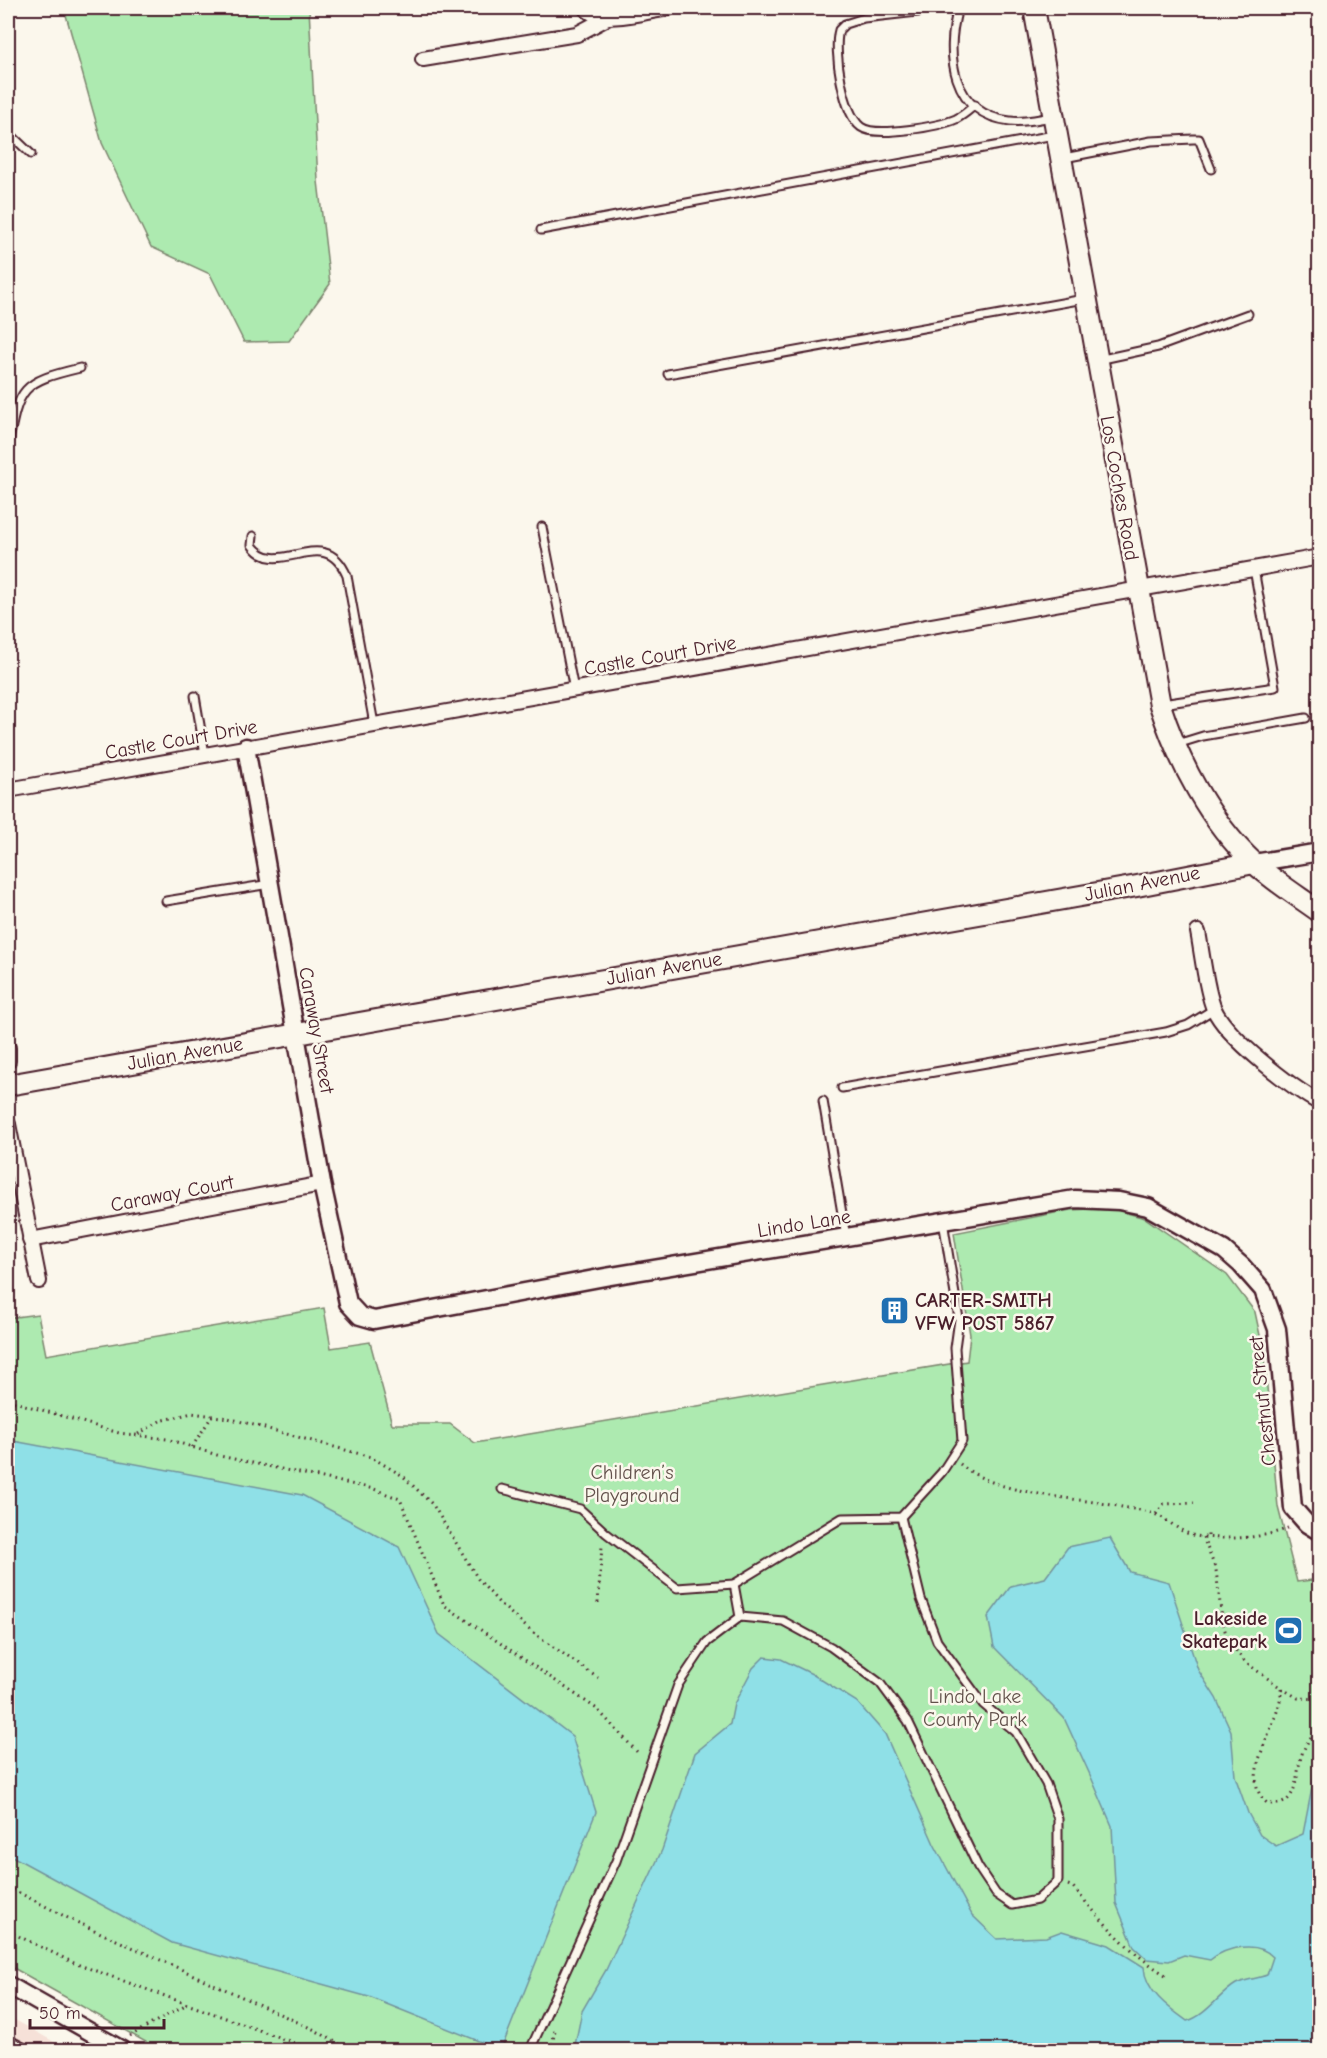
<svg xmlns="http://www.w3.org/2000/svg" width="1327" height="2058" font-family="'Comic Neue',sans-serif">
<style>
.built{fill:#f6e1d8}
.green{fill:#adeab0;stroke:#7c846e;stroke-width:1.5}
.water{fill:#8fe0e7;stroke:#73939c;stroke-width:1.5}
.lines{fill:none;stroke-linecap:round;stroke-linejoin:round}
.service-casing{stroke:#4a1f2b;stroke-width:11}
.minor-casing{stroke:#4a1f2b;stroke-width:18}
.tertiary-casing{stroke:#4a1f2b;stroke-width:21}
.secondary-casing{stroke:#4a1f2b;stroke-width:24}
.path{stroke:#4a1f2b;stroke-width:3;stroke-dasharray:1.5 4.5;stroke-linecap:butt}
.service{stroke:#fbf7ec;stroke-width:7}
.minor{stroke:#fbf7ec;stroke-width:14}
.tertiary{stroke:#fbf7ec;stroke-width:16}
.secondary{stroke:#fbf7ec;stroke-width:20}
.labels{text-anchor:middle;stroke-width:5;stroke-linejoin:round;paint-order:stroke}
.street-label{font-size:20px;fill:#4a1f2b;stroke:#fbf7ec}
.poi-label{font-size:20px;font-weight:bold;fill:#4a1f2b;stroke:#fbf7ec;text-anchor:start}
.park-label{font-size:20px;fill:#63524c;stroke:#fbf7ec}
</style>
<rect width="100%" height="100%" fill="#fbf7ec"/>
<filter id="ink" filterUnits="userSpaceOnUse"><feTurbulence type="fractalNoise" baseFrequency=".0167" numOctaves="2"/><feDisplacementMap in="SourceGraphic" scale="12" xChannelSelector="R" yChannelSelector="G"/><feConvolveMatrix kernelMatrix="1 2 1 2 8 2 1 2 1" color-interpolation-filters="sRGB"/></filter>
<g filter="url(#ink)">
<polygon class="built" points="8,2016 56,2043 62,2050 8,2050"/>
<g class="green">
<polygon points="64,8 309,8 318,181 330,284 289,341 244,342 210,274 151,247 102,143"/>
<polygon points="1109,1208 1145,1218 1227,1275 1255,1312 1264,1354 1278,1507 1297,1582 1319,1579 1319,2050 160,2050 8,1965 8,1318 38,1314 46,1355 324,1308 331,1348 370,1342 392,1424 450,1424 475,1443 967,1361 970,1335 954,1233 1070,1210"/>
</g>
<g class="water">
<polygon points="8,1440 302,1495 399,1547 439,1634 572,1736 596,1812 501,2050 369,1997 172,1943 8,1854"/>
<path d="M1110 1538 1130 1572 1169 1582 1198 1670 1216 1698 1231 1731 1235 1776 1248 1813 1260 1835 1276 1846 1303 1834 1319 1752 1320 1959 1313 1971 1319 1985V2050H574L582 2011 606 1970 662 1850 695 1753 730 1724 734 1704 753 1668 764 1657 781 1659 812 1674 857 1702 885 1734 934 1844 972 1915 997 1939 1046 1937 1062 1931 1109 1945 1144 1967C1145 1991 1169 2008 1187 2021 1206 2016 1219 1994 1236 1984 1246 1979 1256 1979 1267 1975L1273 1957C1258 1940 1226 1947 1210 1960L1184 1955 1169 1961 1147 1959 1134 1947 1116 1903 1112 1826 1091 1777 1064 1718 994 1647 988 1617 1011 1586 1045 1578 1068 1547Z"/>
</g>
<g class="lines">
<defs>
<g id="service">
<path d="M958 8C945 54 951 114 1010 121 1024 123 1038 119 1052 117"/>
<path d="M956 13 944 9 864 18 845 24 839 30C833 50 843 114 861 127 876 138 940 126 956 119 964 115 969 110 975 105"/>
<polyline points="8,132 31,154"/>
<polyline points="1064,158 1151,141 1193,139 1199,139 1211,169"/>
<polyline points="541,230 1054,135"/>
<polyline points="1098,360 1158,347 1248,314"/>
<polyline points="668,374 1084,299"/>
<path d="M8 446C19 387 21 382 80 368"/>
<polyline points="542,527 574,690"/>
<path d="M253 536 252 545C278 582 324 521 347 576L374 724"/>
<polyline points="195,696 205,754"/>
<polyline points="1162,704 1275,687 1254,569"/>
<polyline points="1177,744 1203,736 1306,718"/>
<polyline points="166,901 270,884"/>
<polyline points="842,1088 1166,1032 1188,1025 1214,1009"/>
<polyline points="823,1101 846,1237"/>
<polyline points="502,1489 580,1509 606,1533 677,1588 734,1584"/>
<polyline points="740,1617 783,1621 831,1647 880,1683 908,1721 978,1867 996,1894 1012,1905 1037,1900 1058,1881 1058,1819 1046,1784 1016,1732 983,1704 937,1641 921,1599 901,1517"/>
<polyline points="8,2039 29,2050"/>
<polyline points="530,2050 616,1861 678,1685 707,1642 740,1617 734,1584 842,1518 901,1517 942,1472 962,1441 955,1348 959,1319 943,1221"/>
</g>
<g id="minor">
<path d="M586 8C599 26 648 11 668 8"/>
<polyline points="423,59 577,34 609,17"/>
<polyline points="8,790 1320,557"/>
<path d="M1198 932C1202 952 1206 991 1214 1009 1227 1038 1291 1087 1320 1103"/>
<polyline points="8,1048 8,1061"/>
<polyline points="8,1124 39,1281"/>
<polyline points="30,1240 322,1184"/>
</g>
<g id="tertiary">
<polyline points="246,747 322,1184 348,1303 360,1316 374,1320 605,1277 1075,1199 1119,1201 1148,1207 1224,1250 1241,1265 1263,1290 1277,1329 1293,1508 1307,1524 1320,1532"/>
<polyline points="1254,863 1320,852"/>
<polyline points="8,1985 122,2050"/>
</g>
<g id="secondary">
<path d="M1034 8 1160 705C1178 761 1210 822 1253 862 1273 881 1298 896 1320 912"/>
<polyline points="8,1085 1137,886 1254,863"/>
</g>
</defs>
<use href="#service" class="service-casing"/>
<use href="#minor" class="minor-casing"/>
<use href="#tertiary" class="tertiary-casing"/>
<use href="#secondary" class="secondary-casing"/>
<g class="path">
<polyline points="8,1400 119,1433 167,1439 220,1456 374,1489 400,1499 444,1605 597,1709 640,1755"/>
<polyline points="138,1434 160,1421 192,1413 228,1418 371,1457 403,1476 433,1505 478,1579 499,1603 532,1632 598,1678"/>
<polyline points="192,1447 212,1416"/>
<path d="M960 1464C999 1497 1073 1496 1122 1507 1132 1509 1144 1510 1154 1514 1173 1521 1179 1535 1203 1537 1231 1539 1262 1539 1288 1528"/>
<polyline points="1156,1514 1164,1504 1194,1503"/>
<polyline points="1208,1536 1208,1530"/>
<polyline points="1203,1537 1216,1570 1222,1620 1228,1641 1245,1662 1281,1688 1298,1698 1320,1699"/>
<polyline points="598,1603 602,1546"/>
<path d="M1281 1688C1284 1720 1235 1776 1267 1803 1299 1811 1295 1774 1302 1754 1306 1743 1312 1735 1320 1726"/>
<path d="M1068 1885 1073 1887C1102 1921 1130 1954 1169 1977"/>
<polyline points="8,1887 70,1919 315,2030 349,2050"/>
<polyline points="8,1931 74,1963 314,2050"/>
<polyline points="130,2036 187,2004"/>
<polyline points="551,2050 555,2030"/>
</g>
<use href="#service" class="service"/>
<use href="#minor" class="minor"/>
<use href="#tertiary" class="tertiary"/>
<use href="#secondary" class="secondary"/>
</g>
</g>
<defs>
<symbol id="building-square" viewBox="-11 -11 22 22"><rect x="-9" y="-9" width="18" height="18" rx="4" fill="#1f6fb2" stroke="#fbf7ec"/><path d="M-4-6H4V6H1V3H-1V6H-4ZM-2.5-4.3h1.7v1.8h-1.7ZM.8-4.3h1.7v1.8H.8ZM-2.5-1h1.7V.8h-1.7ZM.8-1h1.7V.8H.8Z" fill="#fff"/></symbol>
<symbol id="stadium-square" viewBox="-11 -11 22 22"><rect x="-9" y="-9" width="18" height="18" rx="4" fill="#1f6fb2" stroke="#fbf7ec"/><path d="M0-5a6.5 5 0 1 0 0 10a6.5 5 0 1 0 0-10ZM-3.5-1.8h7v3.6h-7Z" fill="#fff"/></symbol>
</defs>
<g fill-rule="evenodd">
<use href="#building-square" x="878" y="1294" width="33" height="33"/>
<use href="#stadium-square" x="1272" y="1614" width="33" height="33"/>
</g>
<g class="labels">
<g class="street-label">
<text transform="translate(1120 488) rotate(80)" y="7">Los Coches Road</text>
<text transform="translate(660 655) rotate(-10)" y="7">Castle Court Drive</text>
<text transform="translate(181 739) rotate(-10)" y="7">Castle Court Drive</text>
<text transform="translate(1142 883) rotate(-11)" y="7">Julian Avenue</text>
<text transform="translate(664 968) rotate(-10)" y="7">Julian Avenue</text>
<text transform="translate(317 1030) rotate(80)" y="7">Caraway Street</text>
<text transform="translate(185 1053) rotate(-10)" y="7">Julian Avenue</text>
<text transform="translate(172 1193) rotate(-11)" y="7">Caraway Court</text>
<text transform="translate(804 1223) rotate(-9)" y="7">Lindo Lane</text>
<text transform="translate(1262 1401) rotate(-96)" y="7">Chestnut Street</text>
</g>
<g class="poi-label">
<text x="915" y="1307">CARTER-SMITH<tspan x="915" dy="23">VFW POST 5867</tspan></text>
<text x="1267" y="1625" text-anchor="end">Lakeside<tspan x="1267" dy="23">Skatepark</tspan></text>
</g>
<g class="park-label">
<text x="632" y="1479">Children’s<tspan x="632" dy="23">Playground</tspan></text>
<text x="975" y="1703">Lindo Lake<tspan x="975" dy="23">County Park</tspan></text>
</g>
</g>
<rect width="1327" height="2058" fill="none" stroke="#fbf7ec" stroke-width="30"/>
<rect x="15" y="15" width="1297" height="2028" fill="none" stroke="#4a1f2b" stroke-width="2" filter="url(#ink)"/>
<path d="M30 2019v9h134v-9" fill="none" stroke="#4a1f2b" stroke-width="3"/>
<text x="39" y="2019" font-size="18" fill="#4a1f2b" stroke="#fbf7ec" stroke-width="4.5" paint-order="stroke">50 m</text>
</svg>
